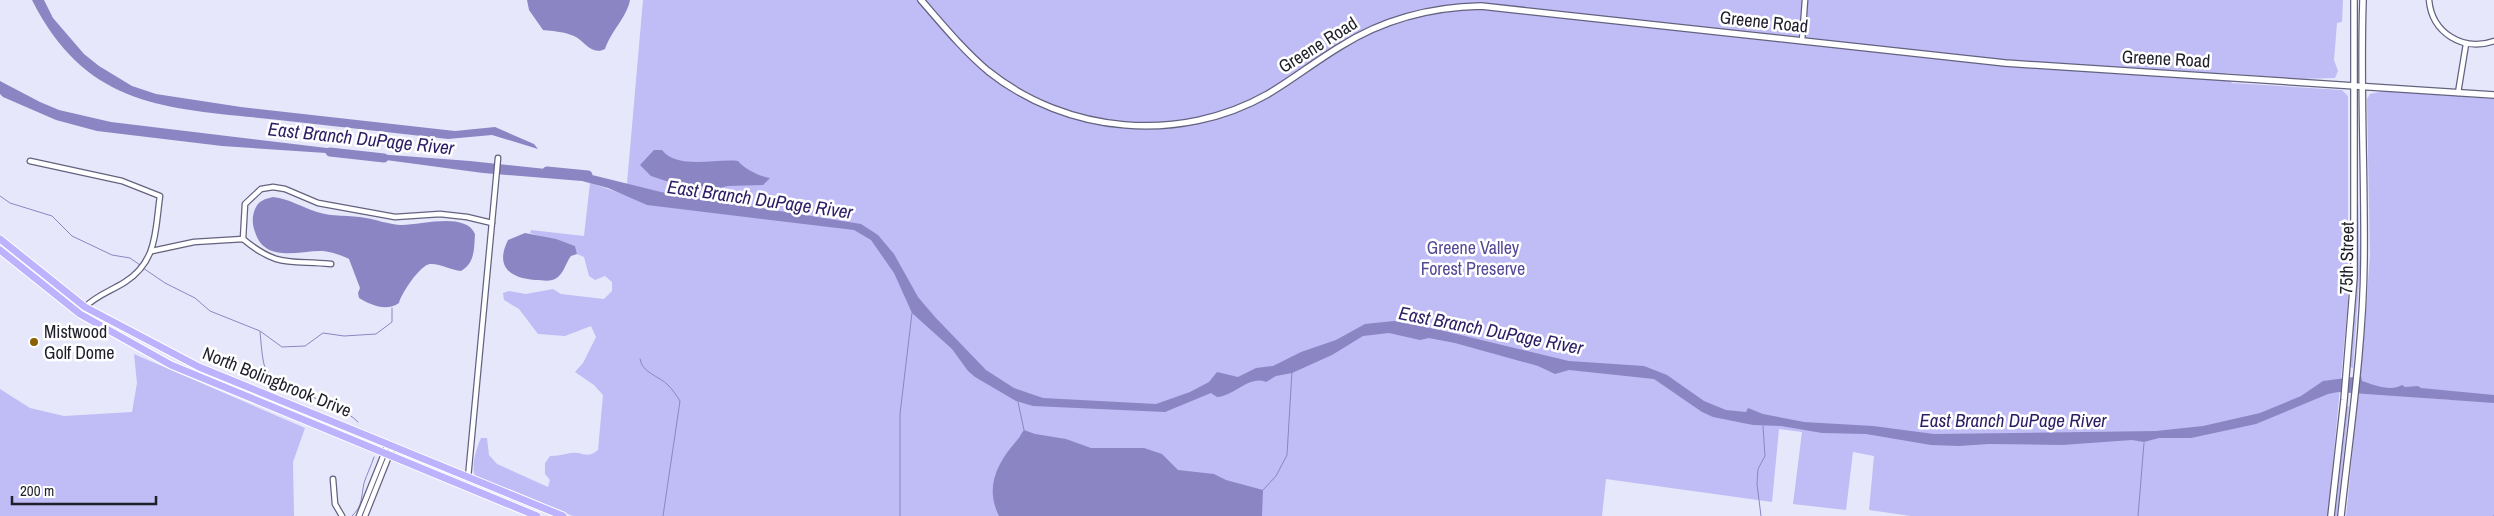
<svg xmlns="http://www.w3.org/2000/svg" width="2494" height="516" font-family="'Archivo Narrow',sans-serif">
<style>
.green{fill:#bfbcf6;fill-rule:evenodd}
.water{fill:#8b86c3}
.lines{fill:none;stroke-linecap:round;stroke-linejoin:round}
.stream{stroke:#8b86c3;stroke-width:1}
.river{stroke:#8b86c3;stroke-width:9}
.street-casing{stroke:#63627f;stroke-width:7}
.secondary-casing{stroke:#63627f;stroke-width:8}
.primary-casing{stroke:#fff;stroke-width:9}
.street{stroke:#fff;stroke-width:4.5}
.secondary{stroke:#fff;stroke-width:5.5}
.primary{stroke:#bdb2fd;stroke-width:7}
.poi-dot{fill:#8c6005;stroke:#fff;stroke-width:2}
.labels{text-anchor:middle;stroke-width:5;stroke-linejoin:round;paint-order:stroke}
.street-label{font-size:18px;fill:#1f1f2b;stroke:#fff}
.park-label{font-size:18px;fill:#534995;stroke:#fff}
.poi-label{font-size:18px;fill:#1f1f2b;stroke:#fff;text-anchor:start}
.water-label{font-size:19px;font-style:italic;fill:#2d1d65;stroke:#fff}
</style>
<rect width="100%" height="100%" fill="#e7e7fb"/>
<g class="green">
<path d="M643 0H2343L2342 22 2337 23 2334 60 2338 71 2335 78 2296 79 2226 73 2232 83 2342 90 2348 96V302L2328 516H1911L1869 510 1874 456 1853 452 1846 510 1793 504 1802 432 1779 429 1772 502 1606 479 1602 516H573L475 476C471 467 476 449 481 438H487L489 455 497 464 548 487 550 480 545 474V463L550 456C558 456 564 454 571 453 583 451 586 460 598 450L603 395 594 385 575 372 583 363 596 337 591 326 565 336 538 334 519 309 504 300 503 293 509 291 526 294 553 289 561 294 604 299 612 291V282L605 276 595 280 589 276 584 257 577 254 575 246 530 233 531 230 584 236 590 183 626 195Z"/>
<path d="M2384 91 2494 99V516H2346L2365 327 2370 255 2367 99 2370 94ZM2404 387 2446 391 2451 400 2404 396Z"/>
<polygon points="2357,162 2360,266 2353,368 2350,367 2358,264"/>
<polygon points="134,354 305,428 293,462 294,516 0,516 0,389 30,408 64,416 132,412 137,383"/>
<polygon points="2347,406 2349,407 2337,516 2335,516"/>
</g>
<g class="water">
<path d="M32 0H44L53 18 84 54 99 66 132 86 156 94 241 107 455 131 495 127 534 144 538 149 492 135 448 139C392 133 335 126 279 120 170 108 88 111 32 0Z"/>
<path d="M527 0H630C627 17 611 31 605 49 591 56 585 41 574 36 565 32 553 31 543 30L529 10Z"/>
<path d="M0 81 40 102 59 110 111 122 377 154 470 161 584 173 661 192 861 224 878 235 894 254 918 297 935 317 986 370 1014 388 1043 398 1156 404 1190 392 1209 382 1217 372 1238 377 1256 368 1273 366 1301 352 1336 340 1365 324 1394 321 1440 330 1569 361 1644 366 1667 375 1704 401 1726 410 1746 412 1748 408 1763 414 1804 422 1873 426 1934 434 2156 431 2203 426 2260 413 2301 396 2323 381 2361 376 2362 381C2374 385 2391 392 2402 385L2405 387 2418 386 2421 388 2494 395V403L2338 392 2328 394 2256 424 2191 438H2159L2144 442 2132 440 2062 445 1989 444 1959 446 1931 445 1866 434 1822 433 1781 426 1753 425 1713 417 1702 412 1654 379 1569 370 1555 374 1538 366 1455 343 1429 338 1420 340 1389 333 1363 336 1332 355 1292 373 1276 376 1266 382C1249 375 1233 397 1217 397L1211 393 1165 412 1033 406 1016 401 975 377 968 371 952 349 912 313 894 273 871 240 854 230 647 205 608 188 582 181 483 173 341 154 222 146 97 131 56 120 3 97 0 94Z"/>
<path d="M654 150H662C677 170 717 158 738 161 746 170 759 176 770 178L763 185 728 186 706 191 681 186 651 176 640 165Z"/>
<path d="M273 197C290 199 301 207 317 212 332 217 350 215 366 218 377 220 388 224 400 225 418 226 465 211 475 234 474 249 475 263 461 271 451 270 439 263 430 264 420 265 401 294 399 303 386 312 371 305 359 298L358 293 360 288 349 259C341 255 331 252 323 251 300 250 265 264 255 232 252 224 252 216 255 209 259 200 265 199 273 197Z"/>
<path d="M525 233 556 239 575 246 577 254 571 256C565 264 564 274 555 279 549 282 542 280 535 280 509 278 495 266 508 240Z"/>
<path d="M1024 430 1035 434 1066 439 1091 448H1144L1162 454 1178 470 1214 474 1226 480 1263 490 1262 516H999C984 486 998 462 1018 439 1021 436 1021 433 1024 430Z"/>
</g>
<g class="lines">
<g class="stream">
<polyline points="0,196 10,203 52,216 72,236 112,255 130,258 140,265"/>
<polyline points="143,268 165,283 195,298 210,311 260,331 282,347 305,346 323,333 344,336 376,334 392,322 392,308"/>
<path d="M260 332C261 339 262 364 266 369 279 391 337 400 358 422"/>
<path d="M640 359C642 373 659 376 668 385 673 390 676 395 680 401L663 516"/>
<polyline points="1018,402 1024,430"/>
<polyline points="1263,490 1276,476 1287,455 1292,371"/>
<path d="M352 516C363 506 361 497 364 483 367 474 371 466 374 457"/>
<polyline points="900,516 900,414 912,313"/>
<polyline points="1761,516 1757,484 1758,469 1765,456 1763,426"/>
<polyline points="2138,516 2144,443"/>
<polyline points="2494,516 2494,515"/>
</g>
<g class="river">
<polyline points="330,152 384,158"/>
<polyline points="547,171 588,175"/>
</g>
<defs>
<g id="street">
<path d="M2429 0C2432 33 2463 52 2494 41"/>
<polyline points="1802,41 1805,0"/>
<polyline points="2458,93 2466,44"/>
<path d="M30 161 122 181 160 196C155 230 158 261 125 282 111 291 97 295 85 307"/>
<polyline points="243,239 245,204 261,189 273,187 285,189 318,203 395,217 440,214 467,217 492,223"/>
<path d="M152 251 194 242 243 239C278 268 289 260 331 264"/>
<polyline points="468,478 498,158"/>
<polyline points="333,479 335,504 342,516"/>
<polyline points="359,516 388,444"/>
<polyline points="365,516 393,446"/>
</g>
<g id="secondary">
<path d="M921 0C942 24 963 50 988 71 1067 134 1180 144 1268 94 1293 79 1316 61 1341 46 1384 19 1431 7 1481 6L2005 63 2494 95"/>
<polyline points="2331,516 2344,400 2354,277 2354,0"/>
<path d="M2341 516C2350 432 2363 347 2364 262 2365 175 2360 88 2363 0"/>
</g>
<g id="primary">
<polyline points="0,239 85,307 199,367 563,516"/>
<polyline points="0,250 80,314 171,365 537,516"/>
</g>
</defs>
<use href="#street" class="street-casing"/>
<use href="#secondary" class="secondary-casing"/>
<use href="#primary" class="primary-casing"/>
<use href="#street" class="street"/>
<use href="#secondary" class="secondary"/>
<use href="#primary" class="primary"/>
</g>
<circle class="poi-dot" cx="34" cy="342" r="5"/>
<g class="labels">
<g class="street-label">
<text transform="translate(1764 22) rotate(6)" y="6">Greene Road</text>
<text transform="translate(1318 45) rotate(-32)" y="6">Greene Road</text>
<text transform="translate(2166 59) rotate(3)" y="6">Greene Road</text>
<text transform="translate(2347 258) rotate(-89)" y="6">75th Street</text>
<text transform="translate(277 382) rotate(22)" y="6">North Bolingbrook Drive</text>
</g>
<g class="park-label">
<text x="1473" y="254">Greene Valley<tspan x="1473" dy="21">Forest Preserve</tspan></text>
</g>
<g class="poi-label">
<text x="44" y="338">Mistwood<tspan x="44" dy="21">Golf Dome</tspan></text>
</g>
<g class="water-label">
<text transform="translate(361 138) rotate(6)" y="7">East Branch DuPage River</text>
<text transform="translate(760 199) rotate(8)" y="7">East Branch DuPage River</text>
<text transform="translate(1491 330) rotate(11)" y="7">East Branch DuPage River</text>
<text x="2013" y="427">East Branch DuPage River</text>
</g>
</g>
<path d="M12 496v8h144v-8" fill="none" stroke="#1f1f2b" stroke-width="2.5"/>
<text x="20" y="496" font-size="15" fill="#1f1f2b" stroke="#ffffff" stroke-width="4" paint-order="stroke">200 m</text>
</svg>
